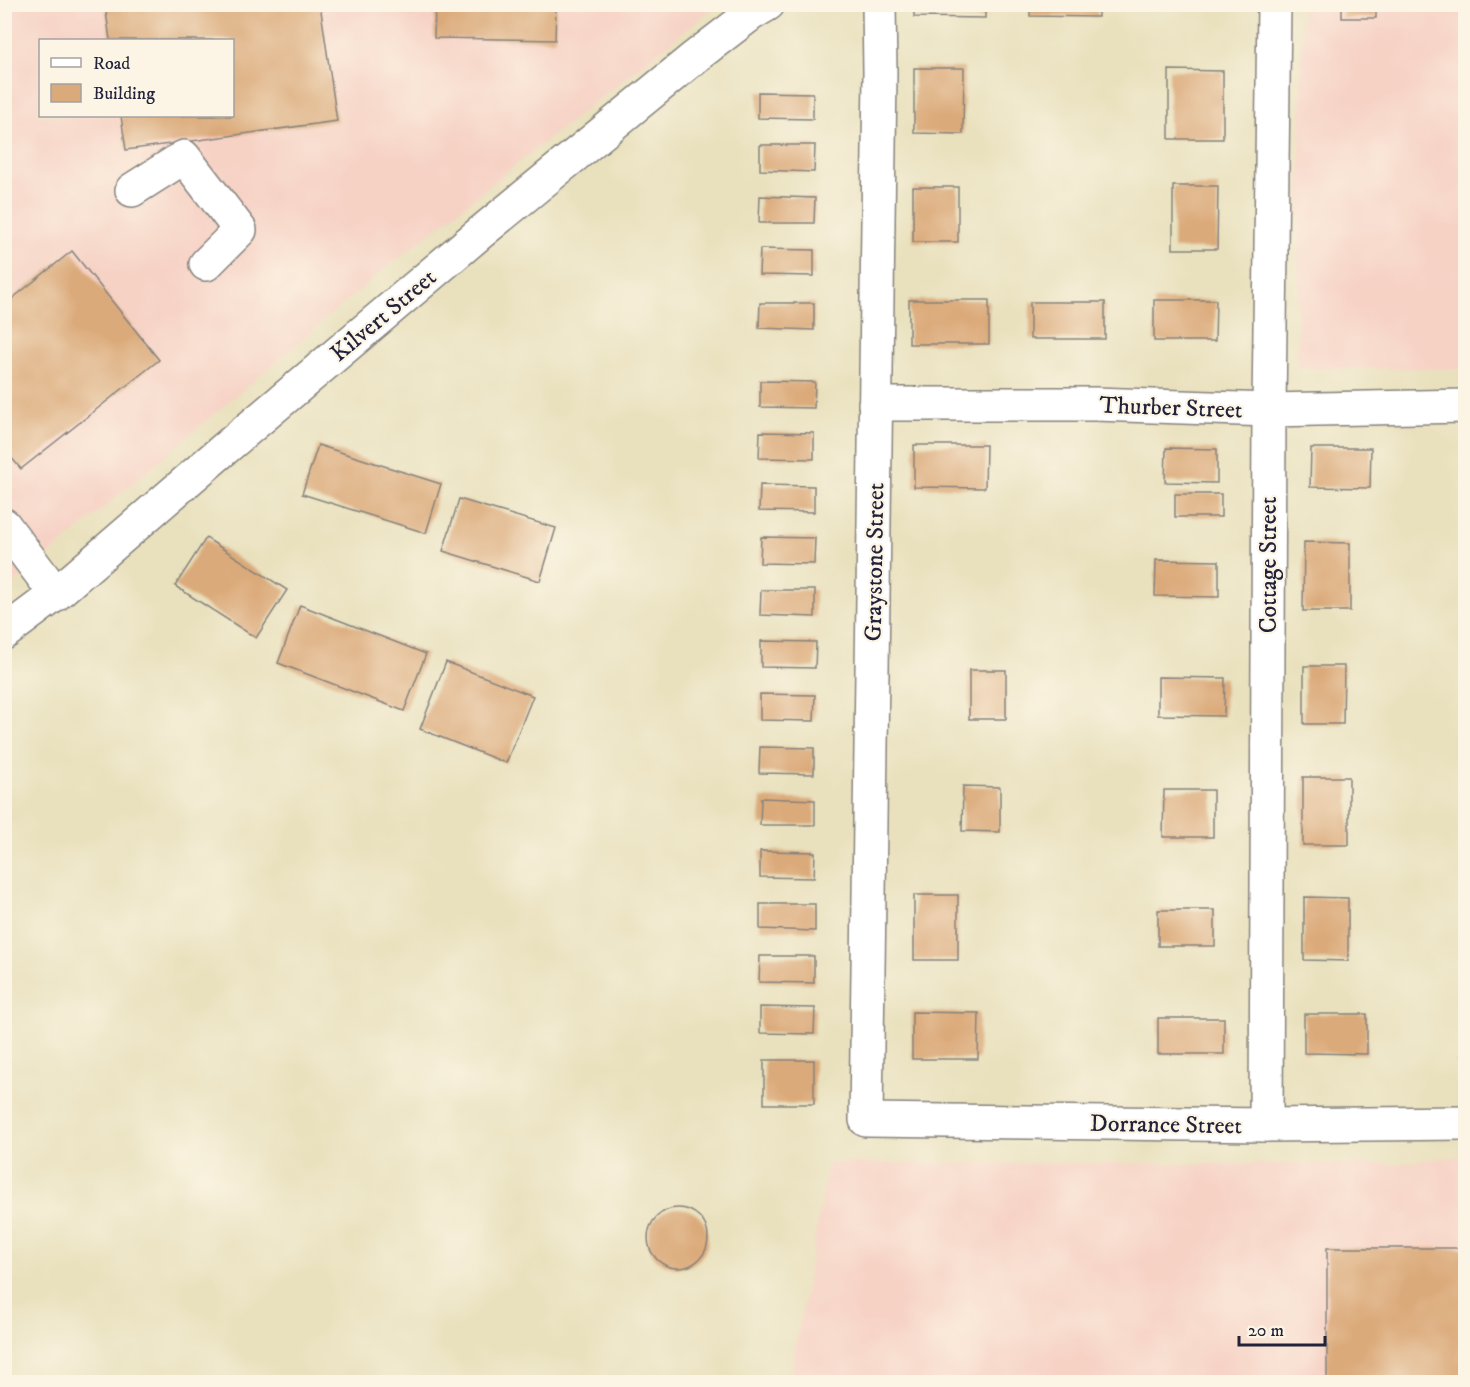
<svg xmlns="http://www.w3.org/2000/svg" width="1470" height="1387" font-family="'IM FELL DW Pica',serif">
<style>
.built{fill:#f6d2c5;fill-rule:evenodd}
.building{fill:#dbaa7a}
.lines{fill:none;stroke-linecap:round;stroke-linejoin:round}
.minor-casing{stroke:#86827c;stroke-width:36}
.minor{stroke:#fff;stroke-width:33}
.labels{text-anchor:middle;stroke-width:4.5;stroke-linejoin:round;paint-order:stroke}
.street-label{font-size:24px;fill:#22223b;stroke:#fcf5e5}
</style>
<rect width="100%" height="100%" fill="#fcf5e5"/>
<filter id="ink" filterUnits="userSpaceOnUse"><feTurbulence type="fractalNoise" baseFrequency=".0167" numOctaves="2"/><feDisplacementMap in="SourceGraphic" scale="12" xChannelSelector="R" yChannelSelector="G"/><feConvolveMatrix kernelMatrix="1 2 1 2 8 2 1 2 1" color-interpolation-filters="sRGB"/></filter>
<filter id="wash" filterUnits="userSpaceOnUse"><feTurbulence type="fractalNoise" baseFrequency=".008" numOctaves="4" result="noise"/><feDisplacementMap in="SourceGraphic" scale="24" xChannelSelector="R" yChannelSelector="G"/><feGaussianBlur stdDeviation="1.35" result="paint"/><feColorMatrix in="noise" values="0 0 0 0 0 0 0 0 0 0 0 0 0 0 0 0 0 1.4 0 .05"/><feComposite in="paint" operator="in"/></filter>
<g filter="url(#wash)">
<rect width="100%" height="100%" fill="#e9e1be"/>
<g class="built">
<path d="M5 5H717L380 273 5 592ZM40 40H232V116H40Z"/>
<polygon points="1302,5 1465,5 1465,369 1297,368"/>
<polygon points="1465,1155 1465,1382 789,1382 828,1163 1395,1164"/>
</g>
<g id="blocks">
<g class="building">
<polygon points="105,4 320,4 337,121 126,150 121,116 232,116 232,40 110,40"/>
<polygon points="435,4 556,4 555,40 434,38"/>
<polygon points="914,4 985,4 985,18 914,17"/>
<polygon points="1030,4 1098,4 1098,17 1030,16"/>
<rect x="1342" y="4" width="34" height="14"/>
<polygon points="914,68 964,68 963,134 914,133"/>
<polygon points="1169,70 1223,71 1223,139 1169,139"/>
<polygon points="758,92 813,93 813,119 758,118"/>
<polygon points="760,145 815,145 814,172 760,170"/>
<polygon points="1173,186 1218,186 1217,249 1173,249"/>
<rect x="913" y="187" width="45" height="55"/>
<polygon points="760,196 815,198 814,223 759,223"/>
<polygon points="760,249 814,250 814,276 759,275"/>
<polygon points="72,251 159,360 21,469 4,449 4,305"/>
<rect x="909" y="300" width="80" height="44"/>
<polygon points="1154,300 1216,300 1215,341 1154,341"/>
<rect x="1030" y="302" width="75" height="37"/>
<polygon points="760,303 814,303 814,330 759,328"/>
<polygon points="760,381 815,382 814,408 760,407"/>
<polygon points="760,432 814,433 814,459 759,458"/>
<polygon points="318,445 441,484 426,533 302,494"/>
<polygon points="914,445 986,445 985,488 914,487"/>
<polygon points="1166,448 1217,449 1217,483 1165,482"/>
<polygon points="1311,448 1371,448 1370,488 1310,487"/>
<polygon points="760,485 814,486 814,512 759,511"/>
<rect x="1175" y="494" width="46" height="23"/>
<polygon points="459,499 556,528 540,581 443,551"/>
<polygon points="761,537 815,538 814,564 760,563"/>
<polygon points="206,538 287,590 256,638 175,586"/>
<polygon points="1304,542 1350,543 1350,611 1303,611"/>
<polygon points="1156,560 1219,561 1219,597 1155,596"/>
<polygon points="761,590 815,590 815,617 760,615"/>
<polygon points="300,605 426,654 404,711 278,663"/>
<polygon points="761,641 816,642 815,668 761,667"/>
<polygon points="446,662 533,696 506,763 420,729"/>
<polygon points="1304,666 1344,666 1343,724 1304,724"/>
<rect x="969" y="670" width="37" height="49"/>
<polygon points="1158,677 1225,678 1224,716 1158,715"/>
<polygon points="760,694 815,695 814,721 760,720"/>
<polygon points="760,747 814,748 814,774 759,773"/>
<rect x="1303" y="777" width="46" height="68"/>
<polygon points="963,786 1000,787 1000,832 962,831"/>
<polygon points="1164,790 1213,790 1213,837 1163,837"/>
<polygon points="761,798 815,800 815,825 760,825"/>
<polygon points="760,851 815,852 814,878 760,877"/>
<rect x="914" y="895" width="44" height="65"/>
<polygon points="1304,897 1348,898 1348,961 1304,960"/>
<polygon points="760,904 815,904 815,931 760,929"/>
<rect x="1158" y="910" width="57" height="36"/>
<polygon points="760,956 814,956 814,983 759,982"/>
<polygon points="760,1007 815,1008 814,1034 760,1033"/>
<polygon points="912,1012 979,1013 978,1059 912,1059"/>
<polygon points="1304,1014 1367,1014 1367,1054 1304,1053"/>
<rect x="1462" y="1016" width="4" height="40"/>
<rect x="1158" y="1018" width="66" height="36"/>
<rect x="764" y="1060" width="50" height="44"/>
<circle cx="678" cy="1238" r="30"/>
<rect x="1327" y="1248" width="139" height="134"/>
</g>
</g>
</g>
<g filter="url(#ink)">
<use href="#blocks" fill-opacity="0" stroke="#86827c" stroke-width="1.5"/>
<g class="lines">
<defs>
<g id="minor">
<polyline points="879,4 880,73 866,1120 1266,1125 1466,1123"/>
<polyline points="132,190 184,157 240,230 206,264"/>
<polyline points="875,404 1095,404 1269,410 1466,406"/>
<polyline points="4,525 56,594"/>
<polyline points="4,633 56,594 216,456 480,233 695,57 751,14 768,4"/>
<polyline points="1266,1125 1269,410 1274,4"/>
</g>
</defs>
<use href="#minor" class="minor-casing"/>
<use href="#minor" class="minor"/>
</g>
</g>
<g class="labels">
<g class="street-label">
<text transform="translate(383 315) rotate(-40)" y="8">Kilvert Street</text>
<text transform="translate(1171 407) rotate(2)" y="8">Thurber Street</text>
<text transform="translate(874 562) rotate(-89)" y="8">Graystone Street</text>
<text transform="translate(1268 565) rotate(-90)" y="8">Cottage Street</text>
<text transform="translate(1166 1124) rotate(1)" y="8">Dorrance Street</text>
</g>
</g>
<rect width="1470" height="1387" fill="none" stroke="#fcf5e5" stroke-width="24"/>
<rect x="39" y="39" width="195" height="78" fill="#fcf5e5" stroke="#a5a1a1" stroke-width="1.5"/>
<rect x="51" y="58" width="30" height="9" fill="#ffffff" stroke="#a5a1a1" stroke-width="1.5"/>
<text x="93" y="69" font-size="18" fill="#22223b">Road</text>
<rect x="51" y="84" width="30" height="18" fill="#dbaa7a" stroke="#a5a1a1" stroke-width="1.5"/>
<text x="93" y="99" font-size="18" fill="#22223b">Building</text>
<path d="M1239 1336v9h86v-9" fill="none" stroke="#22223b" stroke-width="3"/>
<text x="1248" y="1336" font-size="18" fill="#22223b" stroke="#fcf5e5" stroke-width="4.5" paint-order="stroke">20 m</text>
</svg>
